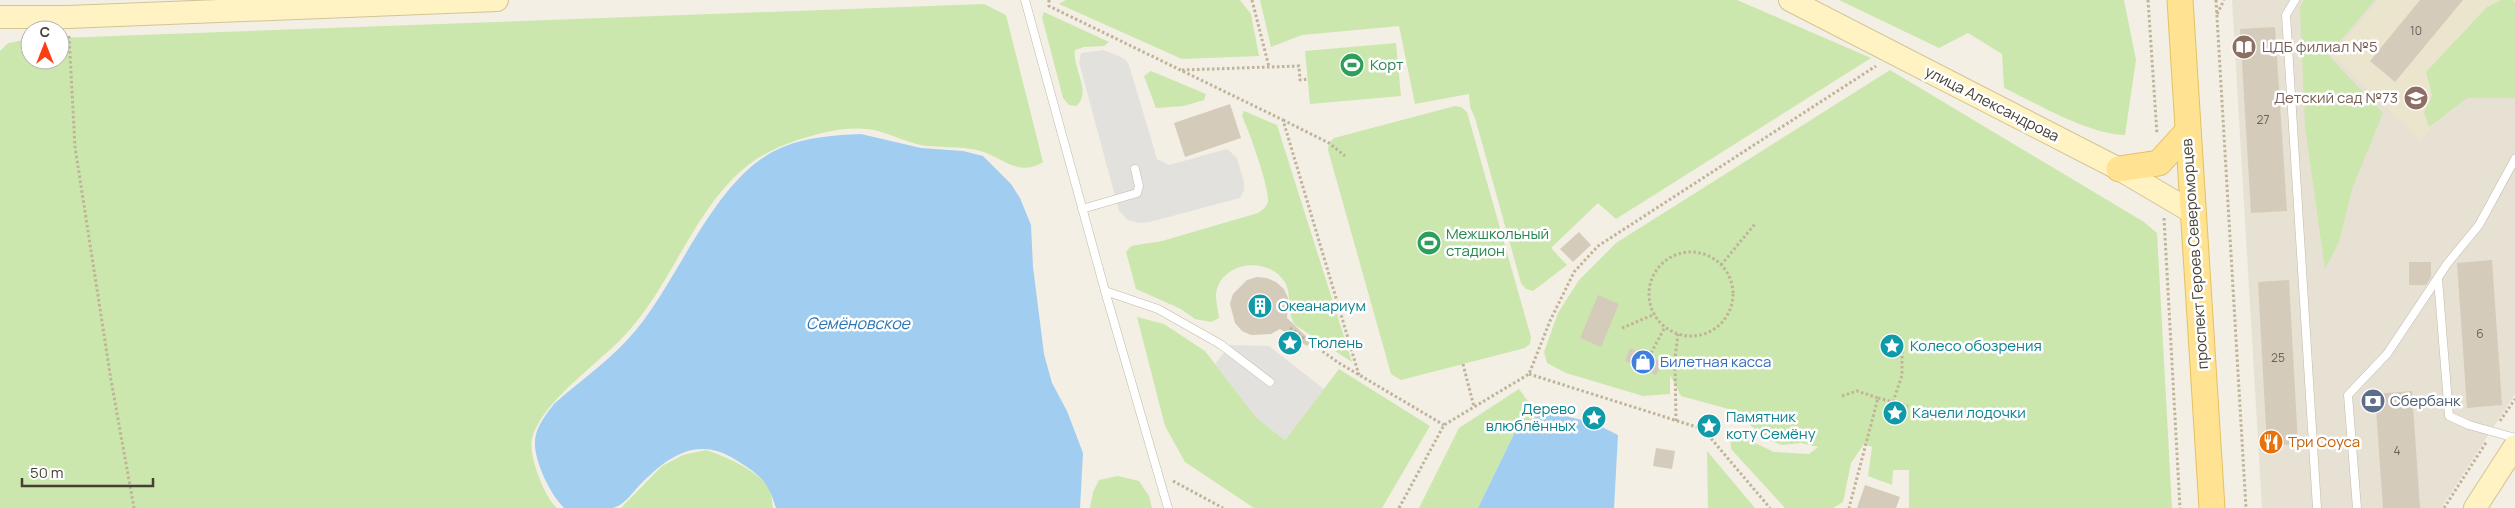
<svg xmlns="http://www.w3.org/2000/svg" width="2515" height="508" font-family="Manrope,sans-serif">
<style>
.residential{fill:#e7e1d3}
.education{fill:#ece5ce}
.green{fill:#cbe7ad}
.parking{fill:#e3e1dd}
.water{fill:#a0cdf0}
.building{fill:#d4cbba}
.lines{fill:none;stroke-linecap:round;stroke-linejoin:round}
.lane-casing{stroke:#c1baaa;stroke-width:9}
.secondary-casing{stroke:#d3c494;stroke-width:24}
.primary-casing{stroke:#e4c161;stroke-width:27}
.path{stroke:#c0b399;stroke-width:3;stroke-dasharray:2.5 2.5;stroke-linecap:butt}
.lane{stroke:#fff;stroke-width:8}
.secondary{stroke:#fff2c3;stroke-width:22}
.primary{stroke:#ffe392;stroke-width:25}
.labels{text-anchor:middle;stroke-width:5;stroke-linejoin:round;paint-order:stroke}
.number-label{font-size:12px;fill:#696256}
.education-label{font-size:15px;fill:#785e54;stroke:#fff;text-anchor:start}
.leisure-label{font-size:15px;fill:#27864d;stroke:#fff;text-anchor:start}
.street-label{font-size:15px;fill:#453f34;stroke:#fff}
.culture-label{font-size:15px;fill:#0d838f;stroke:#fff;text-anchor:start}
.shop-label{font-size:15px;fill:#366cbe;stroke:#fff;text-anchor:start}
.service-label{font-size:15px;fill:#4e5e75;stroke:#fff;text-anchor:start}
.food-label{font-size:15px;fill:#c56008;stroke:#fff;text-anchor:start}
.water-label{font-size:16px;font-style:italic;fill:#2d75b1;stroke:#fff}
</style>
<rect width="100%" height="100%" fill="#f3efe5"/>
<polygon class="residential" points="2232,0 2515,0 2515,394 2441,508 2262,508"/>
<polygon class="education" points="2379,0 2515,0 2515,28 2421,140 2332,55"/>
<g class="green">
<polygon points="1066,0 1240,0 1251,14 1259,56 1182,59 1059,4"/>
<polygon points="1260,0 1737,0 1871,58 1616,219 1598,203 1551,248 1567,265 1533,291 1526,289 1521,283 1475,118 1470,107 1469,94 1415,104 1399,26 1302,35 1271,47"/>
<path d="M1839 0H2124L2136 60 2125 135C2088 134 2038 104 2004 88L2002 54 1968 33 1939 48Z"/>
<polygon points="2304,0 2375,0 2328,55 2383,113 2352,189 2339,242 2325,269 2305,127 2300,7"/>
<polygon points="2501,0 2512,0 2515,3 2515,98 2467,98 2429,127 2424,112 2432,96 2426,72 2487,7"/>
<path d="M984 4 1006 15 1043 162C1017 178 1002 156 977 150 959 146 939 148 921 145 907 142 895 136 881 132 863 126 840 129 822 133 791 141 765 150 741 171 692 214 670 288 624 336 598 364 540 403 532 439 528 455 545 498 557 508H0V51L8 43 30 39V60H60V38Z"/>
<path d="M1044 12 1109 42 1104 46 1084 47 1075 50C1072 68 1093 93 1076 106L1069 105 1063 98 1042 17Z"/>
<polygon points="1396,43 1401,96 1310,104 1305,51"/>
<polygon points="1890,70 2144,222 2157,233 2172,508 1909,508 1909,470 1893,470 1892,485 1868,476 1872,447 1864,444 1851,463 1843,502 1833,508 1785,508 1731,449 1730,431 1774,452 1809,454 1818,447 1801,443 1782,445 1767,439 1732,410 1681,396 1670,375 1670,394 1643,396 1566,373 1547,363 1544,352 1558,313 1579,280 1616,243"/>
<polygon points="1151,71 1206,94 1204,100 1184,106 1156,108 1144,76"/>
<polygon points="1455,106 1461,107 1467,112 1531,337 1530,344 1525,348 1401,380 1391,374 1328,150 1329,143 1334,138"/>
<path d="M1244 111 1277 125 1352 362 1295 325C1286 312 1293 295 1284 281 1267 255 1219 262 1216 295 1216 303 1218 311 1219 318L1211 322 1195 319 1181 309 1136 289 1126 252 1131 246 1162 241 1258 213C1262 210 1267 207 1268 201 1269 186 1249 131 1242 116Z"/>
<polygon points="1137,317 1164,324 1205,351 1257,418 1285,440 1339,369 1430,426 1382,508 1254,508 1185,462 1165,426"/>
<polygon points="1519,389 1538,415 1514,434 1478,508 1419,508 1459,428"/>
<path d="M706 450C724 456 760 471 769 489 772 494 772 502 773 508H621L662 466 683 455Z"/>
<polygon points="1707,451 1755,508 1708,508"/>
<polygon points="1118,476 1139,481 1149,496 1152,508 1090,508 1093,492 1099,480"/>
</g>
<g class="parking">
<polygon points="1104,50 1125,59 1129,65 1157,159 1169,165 1227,149 1237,158 1244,182 1244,190 1240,198 1150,222 1139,223 1128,220 1119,211 1079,62 1081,53"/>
<polygon points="1230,345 1269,346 1324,389 1285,440 1257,418 1215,364"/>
</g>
<g class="water">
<path d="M861 134 921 148 963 151 983 156 1011 184 1020 198 1031 225 1033 267 1044 354 1052 383 1067 411 1083 453 1080 508H776C768 481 760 475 736 460 695 434 665 459 637 488 631 495 622 506 613 508 601 508 577 508 564 508 554 497 549 488 543 475 530 442 532 432 554 404 581 380 613 358 636 330 681 276 716 174 783 147 807 137 835 135 861 134Z"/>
<polygon points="1557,414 1594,423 1618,435 1614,508 1478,508 1514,434 1538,415"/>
</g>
<g class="building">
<polygon points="2420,0 2463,0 2395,82 2370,61"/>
<polygon points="2275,27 2287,211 2251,213 2240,29"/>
<polygon points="1230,104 1241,138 1185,157 1174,123"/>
<polygon points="1579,232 1591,245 1573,262 1560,249"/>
<polygon points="2492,260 2502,405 2467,408 2457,263"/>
<polygon points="2409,262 2431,262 2431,277 2426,285 2409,285"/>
<polygon points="1257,277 1267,278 1276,282 1284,289 1288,298 1287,318 1311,341 1307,346 1280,329 1271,334 1251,335 1242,331 1235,323 1230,304 1233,294 1247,280"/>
<polygon points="2289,280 2298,444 2267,446 2258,282"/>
<polygon points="1598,295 1619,304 1601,347 1580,338"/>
<polygon points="1630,348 1662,362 1656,375 1625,361"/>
<polygon points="2412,391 2420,508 2383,508 2375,394"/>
<polygon points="1656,448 1675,451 1672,469 1653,466"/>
<polygon points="1865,485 1900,497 1896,508 1857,508"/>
</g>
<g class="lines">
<defs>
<g id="lane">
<polyline points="1025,0 1105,291 1168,508"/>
<polyline points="2295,0 2286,15 2317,508"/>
<polyline points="1082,209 1137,193 1139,186 1135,169"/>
<polyline points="2438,279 2449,416 2469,425 2515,438"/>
<polyline points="1105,291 1158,309 1220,344 1270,382"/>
<polyline points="2357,508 2348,395 2387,354 2447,264 2479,225 2515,159"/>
</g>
<g id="secondary">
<polyline points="1790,0 2119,169 2192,212"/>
<polyline points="0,17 68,17 497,0"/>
<polyline points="2475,508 2515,446"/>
</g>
<g id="primary">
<polyline points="2180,0 2212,508"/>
<polyline points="2119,169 2159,163 2187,132"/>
</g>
</defs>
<use href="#lane" class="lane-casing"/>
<use href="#secondary" class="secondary-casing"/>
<use href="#primary" class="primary-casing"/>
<g class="path">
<polyline points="1049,0 1049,6 1283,120 1359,375"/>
<polyline points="1252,0 1269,67"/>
<polyline points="2148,0 2157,134"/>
<polyline points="2216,0 2246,508"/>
<polyline points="2217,14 2224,0"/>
<polyline points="69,36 75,147 111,380 134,508"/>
<polyline points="1182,70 1299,66 1300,80 1308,79"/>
<polyline points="1283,120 1329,143 1345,156"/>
<polyline points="2164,218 2180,508"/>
<circle cx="1691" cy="294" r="42"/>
<polyline points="1721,265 1755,224"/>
<polyline points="1290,328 1339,363 1444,425"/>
<polyline points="1622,328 1655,314"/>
<polyline points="1651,353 1665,327"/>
<polyline points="1463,364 1474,407"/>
<polyline points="1529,374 1703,429 1770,508"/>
<polyline points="1842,396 1857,391 1878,398 1849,508"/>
<polyline points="1878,398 1908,406"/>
<polyline points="1893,402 1902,375 1902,350"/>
<polyline points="1676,421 1675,359 1678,334"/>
<polyline points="2500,421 2515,399"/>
<polyline points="1173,481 1223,508"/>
<polyline points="1399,508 1444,425 1529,374 1550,321 1574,272 1598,246 1876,66"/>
<polyline points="2444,508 2487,441"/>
</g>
<use href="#lane" class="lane"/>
<use href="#secondary" class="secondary"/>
<use href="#primary" class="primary"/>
</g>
<defs>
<symbol id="library-disc" viewBox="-11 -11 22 22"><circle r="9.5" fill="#8d6e63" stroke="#fff"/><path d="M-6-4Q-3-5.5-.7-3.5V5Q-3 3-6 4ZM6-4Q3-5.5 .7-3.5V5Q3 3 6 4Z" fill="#fff"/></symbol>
<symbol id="stadium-disc" viewBox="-11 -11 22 22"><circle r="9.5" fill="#2e9e5b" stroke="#fff"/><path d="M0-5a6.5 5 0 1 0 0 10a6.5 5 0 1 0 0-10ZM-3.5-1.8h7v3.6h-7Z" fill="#fff"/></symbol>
<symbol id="school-disc" viewBox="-11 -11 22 22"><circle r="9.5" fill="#8d6e63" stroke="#fff"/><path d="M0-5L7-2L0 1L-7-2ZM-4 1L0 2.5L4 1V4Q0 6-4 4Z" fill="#fff"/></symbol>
<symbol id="building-disc" viewBox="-11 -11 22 22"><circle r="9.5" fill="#0f9aa8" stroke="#fff"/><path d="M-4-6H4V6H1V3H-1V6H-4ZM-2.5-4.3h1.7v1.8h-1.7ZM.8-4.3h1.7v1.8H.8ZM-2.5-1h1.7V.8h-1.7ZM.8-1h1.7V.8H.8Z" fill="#fff"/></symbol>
<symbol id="sight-disc" viewBox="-11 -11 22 22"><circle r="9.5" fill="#0f9aa8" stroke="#fff"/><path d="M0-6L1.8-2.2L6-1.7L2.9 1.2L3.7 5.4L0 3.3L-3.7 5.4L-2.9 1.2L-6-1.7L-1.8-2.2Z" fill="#fff"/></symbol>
<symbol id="shop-disc" viewBox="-11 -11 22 22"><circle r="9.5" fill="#3f7fe0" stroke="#fff"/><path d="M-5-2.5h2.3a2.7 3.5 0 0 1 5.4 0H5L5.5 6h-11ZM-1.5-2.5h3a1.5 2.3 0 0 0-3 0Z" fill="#fff"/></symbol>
<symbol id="bank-disc" viewBox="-11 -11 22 22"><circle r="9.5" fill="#5c6f8a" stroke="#fff"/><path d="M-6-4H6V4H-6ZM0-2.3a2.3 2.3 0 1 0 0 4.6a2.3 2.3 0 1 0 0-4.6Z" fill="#fff"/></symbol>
<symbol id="restaurant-disc" viewBox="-11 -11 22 22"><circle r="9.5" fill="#e8710a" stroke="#fff"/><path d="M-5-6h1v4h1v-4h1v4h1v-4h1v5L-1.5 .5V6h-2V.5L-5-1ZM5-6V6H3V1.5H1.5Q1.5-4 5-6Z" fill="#fff"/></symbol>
</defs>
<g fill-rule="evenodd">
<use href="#library-disc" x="2230" y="33" width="28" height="28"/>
<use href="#stadium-disc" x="1338" y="51" width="28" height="28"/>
<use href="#school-disc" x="2402" y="84" width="28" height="28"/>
<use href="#stadium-disc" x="1415" y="229" width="28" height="28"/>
<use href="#building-disc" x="1246" y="292" width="28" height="28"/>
<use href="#sight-disc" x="1276" y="329" width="28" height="28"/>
<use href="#sight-disc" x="1878" y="332" width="28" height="28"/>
<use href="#shop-disc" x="1629" y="348" width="28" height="28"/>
<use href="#bank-disc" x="2359" y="387" width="28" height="28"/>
<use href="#sight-disc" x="1881" y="399" width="28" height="28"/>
<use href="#sight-disc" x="1580" y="404" width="28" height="28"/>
<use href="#sight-disc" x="1695" y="412" width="28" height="28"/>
<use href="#restaurant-disc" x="2257" y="428" width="28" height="28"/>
</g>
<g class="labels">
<g class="number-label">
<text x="2416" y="35">10</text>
<text x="2263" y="124">27</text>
<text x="2480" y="338">6</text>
<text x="2278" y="362">25</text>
<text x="2397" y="455">4</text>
</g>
<g class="education-label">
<text x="2262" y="52">ЦДБ филиал №5</text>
<text x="2398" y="103" text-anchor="end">Детский сад №73</text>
</g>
<g class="leisure-label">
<text x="1370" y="70">Корт</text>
<text x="1446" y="239">Межшкольный<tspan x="1446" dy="17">стадион</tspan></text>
</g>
<g class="street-label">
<text transform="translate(1992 104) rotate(27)" y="5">улица Александрова</text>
<text transform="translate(2195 254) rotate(-94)" y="5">проспект Героев Североморцев</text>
</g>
<g class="culture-label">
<text x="1278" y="311">Океанариум</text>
<text x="1308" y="348">Тюлень</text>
<text x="1910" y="351">Колесо обозрения</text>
<text x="1576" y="414" text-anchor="end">Дерево<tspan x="1576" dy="17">влюблённых</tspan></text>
<text x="1912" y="418">Качели лодочки</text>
<text x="1726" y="422">Памятник<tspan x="1726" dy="17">коту Семёну</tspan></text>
</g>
<g class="shop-label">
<text x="1660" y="367">Билетная касса</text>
</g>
<g class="service-label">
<text x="2390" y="406">Сбербанк</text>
</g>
<g class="food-label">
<text x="2288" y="447">Три Соуса</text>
</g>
<g class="water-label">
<text x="858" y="329">Семёновское</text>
</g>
</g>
<g transform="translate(45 45)"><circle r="24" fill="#ffffff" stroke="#b5b2ae"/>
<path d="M0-4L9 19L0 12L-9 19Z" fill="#fb3e13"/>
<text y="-8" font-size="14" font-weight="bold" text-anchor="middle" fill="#453f34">С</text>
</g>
<path d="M22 478v8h131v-8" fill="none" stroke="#453f34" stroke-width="2.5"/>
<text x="30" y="478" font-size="15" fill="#453f34" stroke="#ffffff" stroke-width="4" paint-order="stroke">50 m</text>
</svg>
